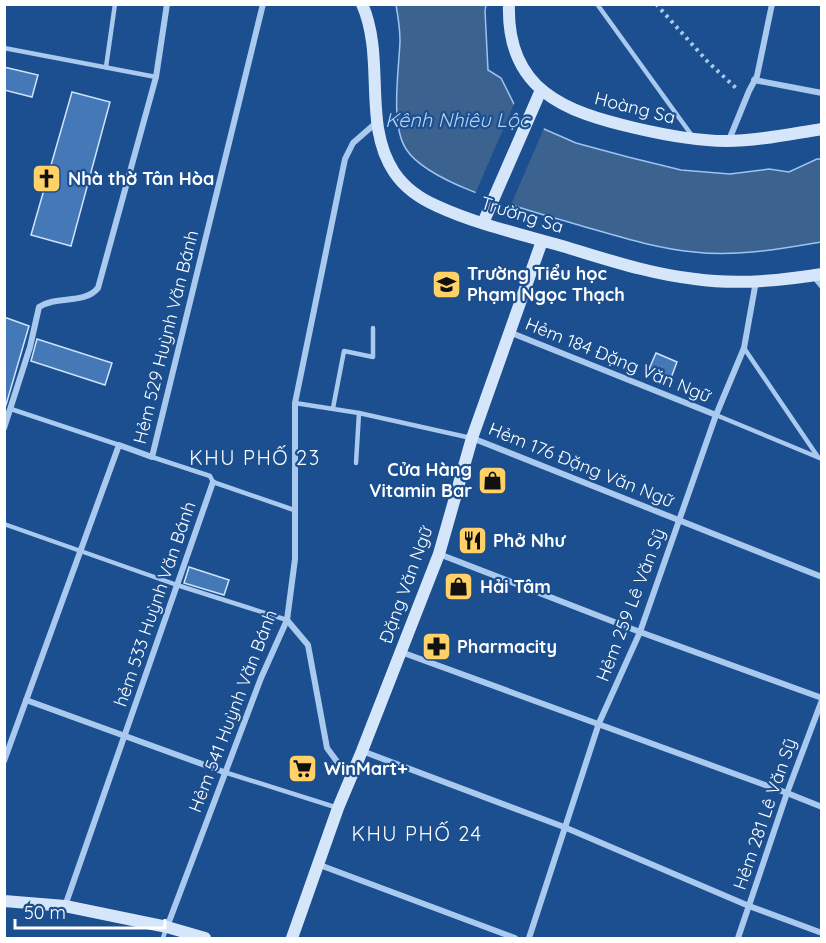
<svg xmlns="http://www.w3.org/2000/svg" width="826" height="943" font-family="Quicksand,sans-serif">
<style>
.water{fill:#3c6290;stroke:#9cc4f0;stroke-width:1.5}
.pier{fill:#1b4f8f}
.building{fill:#4478b7;stroke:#cfe3fa;stroke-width:1.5}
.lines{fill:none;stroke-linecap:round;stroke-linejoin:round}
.path{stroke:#a9c9ee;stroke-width:4;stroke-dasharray:3 4.5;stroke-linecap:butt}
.lane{stroke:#a9c9ee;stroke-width:4.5}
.street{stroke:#a9c9ee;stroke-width:6}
.secondary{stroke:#d6e6fa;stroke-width:12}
.labels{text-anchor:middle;stroke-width:4.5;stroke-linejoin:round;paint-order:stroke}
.street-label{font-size:18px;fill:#fff;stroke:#1b4f8f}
.poi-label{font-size:18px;font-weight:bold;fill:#fff;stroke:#1b4f8f;text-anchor:start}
.water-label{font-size:20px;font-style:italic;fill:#b5d3f5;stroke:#1b4f8f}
.neighbourhood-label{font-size:20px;letter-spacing:1.5px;fill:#fff;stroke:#1b4f8f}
</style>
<rect width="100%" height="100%" fill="#1b4f8f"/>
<path class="water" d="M396 5H486L485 11 488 70 501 78 514 104 544 129 576 143 628 157 681 170 730 174 769 169 789 172 817 159H821V242C780 249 737 257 694 252 653 248 614 235 575 224 532 211 430 186 406 149 390 124 399 70 400 41 400 29 398 16 396 5Z"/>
<polygon class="pier" points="515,102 545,126 510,207 475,194"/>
<g class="building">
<polygon points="4,67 38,75 32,97 4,90"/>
<polygon points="72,92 110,102 71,246 31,235"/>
<polygon points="4,317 29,326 6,405 4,404"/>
<polygon points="37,339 112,363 105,385 31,361"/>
<polygon points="656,353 677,362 671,378 649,369"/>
<polygon points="189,567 229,580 224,595 184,583"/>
</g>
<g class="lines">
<polyline class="path" points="656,4 708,62 737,89"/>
<g class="lane">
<polyline points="597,4 693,137"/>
<polyline points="4,48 156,77"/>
<polyline points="106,67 115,4"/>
<polyline points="744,348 818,457"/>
<polyline points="295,403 359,413 471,438"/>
<polyline points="333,408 344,351 373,357 373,328"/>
<polyline points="11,409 119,445"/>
<polyline points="716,415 822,459"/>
<polyline points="152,457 210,476 213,482 294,510"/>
<polyline points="356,463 359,413"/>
<polyline points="4,524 177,585 287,620"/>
<polyline points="224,772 338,808"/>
<polyline points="163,938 166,929"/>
</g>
<g class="street">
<polyline points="754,80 822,93"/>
<polyline points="729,140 749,91 757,76 772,4"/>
<polyline points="813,275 822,286"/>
<polyline points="509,332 716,415"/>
<path d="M4 428 30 347 39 307C57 295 84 305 98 288L156 77 167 4"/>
<polyline points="472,438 822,577"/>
<polyline points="439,554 640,632 822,698"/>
<polyline points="287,620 308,645 327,748 350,779"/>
<polyline points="401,652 787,793 822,807"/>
<polyline points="26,700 224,772"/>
<polyline points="362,751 564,827 749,906 822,933"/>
<polyline points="4,761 119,445 152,457 263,4"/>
<polyline points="317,864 515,938"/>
<polyline points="65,906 213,482"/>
<polyline points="167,927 261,678 287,620 295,559 295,403 345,159 353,143 377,122"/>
<polyline points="529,938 599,723 640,632 716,415 744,348 756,281"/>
<polyline points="738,938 787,793 822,700"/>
</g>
<g class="secondary">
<path d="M362 4C386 58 362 124 394 172 404 187 421 199 437 206 476 224 520 234 562 246 606 259 649 274 695 279 737 285 780 281 822 274"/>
<path d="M509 4C506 90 565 112 635 128 665 135 695 141 726 141 758 141 790 134 822 129"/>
<polyline points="483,223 541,90"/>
<polyline points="4,901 65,906 167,927 205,938"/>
<polyline points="292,938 338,808 362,751 439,554 472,438 542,241"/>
</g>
</g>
<defs>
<symbol id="church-square" viewBox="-11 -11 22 22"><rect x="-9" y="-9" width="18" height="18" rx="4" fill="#ffd166" stroke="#1b4f8f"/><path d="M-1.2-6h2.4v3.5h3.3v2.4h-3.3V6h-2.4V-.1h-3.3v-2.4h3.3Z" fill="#111"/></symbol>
<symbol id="school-square" viewBox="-11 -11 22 22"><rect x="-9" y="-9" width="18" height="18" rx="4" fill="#ffd166" stroke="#1b4f8f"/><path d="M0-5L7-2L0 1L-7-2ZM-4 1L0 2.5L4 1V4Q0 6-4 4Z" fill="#111"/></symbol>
<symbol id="shop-square" viewBox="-11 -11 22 22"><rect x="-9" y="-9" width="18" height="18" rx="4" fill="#ffd166" stroke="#1b4f8f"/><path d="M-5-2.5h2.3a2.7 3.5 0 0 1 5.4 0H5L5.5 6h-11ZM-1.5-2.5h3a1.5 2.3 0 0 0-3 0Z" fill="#111"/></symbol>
<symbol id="restaurant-square" viewBox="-11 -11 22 22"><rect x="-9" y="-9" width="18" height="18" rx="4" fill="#ffd166" stroke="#1b4f8f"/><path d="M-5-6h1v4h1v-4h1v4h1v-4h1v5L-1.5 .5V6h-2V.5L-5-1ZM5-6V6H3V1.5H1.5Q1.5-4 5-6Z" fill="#111"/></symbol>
<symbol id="pharmacy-square" viewBox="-11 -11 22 22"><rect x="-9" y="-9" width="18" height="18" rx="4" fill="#ffd166" stroke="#1b4f8f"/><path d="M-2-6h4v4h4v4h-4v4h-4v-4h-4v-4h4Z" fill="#111"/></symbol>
<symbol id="supermarket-square" viewBox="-11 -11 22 22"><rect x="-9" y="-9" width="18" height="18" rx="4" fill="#ffd166" stroke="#1b4f8f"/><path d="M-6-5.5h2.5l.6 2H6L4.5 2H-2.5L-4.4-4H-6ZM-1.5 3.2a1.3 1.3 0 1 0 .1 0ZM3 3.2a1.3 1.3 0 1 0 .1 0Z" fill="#111"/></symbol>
</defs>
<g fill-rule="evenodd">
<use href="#church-square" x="30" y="162" width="33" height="33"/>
<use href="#school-square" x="430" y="268" width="33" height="33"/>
<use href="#shop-square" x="476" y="464" width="33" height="33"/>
<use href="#restaurant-square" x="456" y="524" width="33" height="33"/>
<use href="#shop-square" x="442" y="570" width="33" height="33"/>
<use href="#pharmacy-square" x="420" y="630" width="33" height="33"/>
<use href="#supermarket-square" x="286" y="752" width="33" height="33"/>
</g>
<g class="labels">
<g class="street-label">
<text transform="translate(635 108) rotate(14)" y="6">Hoàng Sa</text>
<text transform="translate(522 215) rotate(17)" y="6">Trường Sa</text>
<text transform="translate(166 337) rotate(-76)" y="6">Hẻm 529 Huỳnh Văn Bánh</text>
<text transform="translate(618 360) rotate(22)" y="6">Hẻm 184 Đặng Văn Ngữ</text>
<text transform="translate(581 465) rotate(22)" y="6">Hẻm 176 Đặng Văn Ngữ</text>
<text transform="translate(406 585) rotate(-70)" y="6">Đặng Văn Ngữ</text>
<text transform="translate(155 604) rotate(-71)" y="6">hẻm 533 Huỳnh Văn Bánh</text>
<text transform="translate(631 605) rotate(-69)" y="6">Hẻm 259 Lê Văn Sỹ</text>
<text transform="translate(233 711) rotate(-69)" y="6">Hẻm 541 Huỳnh Văn Bánh</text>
<text transform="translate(765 814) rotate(-71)" y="6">Hẻm 281 Lê Văn Sỹ</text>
</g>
<g class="poi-label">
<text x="68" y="185">Nhà thờ Tân Hòa</text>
<text x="467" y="280">Trường Tiểu học<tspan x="467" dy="21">Phạm Ngọc Thạch</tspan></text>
<text x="472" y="476" text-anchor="end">Cửa Hàng<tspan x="472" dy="21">Vitamin Bar</tspan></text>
<text x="493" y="547">Phở Như</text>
<text x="480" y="593">Hải Tâm</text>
<text x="457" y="653">Pharmacity</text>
<text x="324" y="775">WinMart+</text>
</g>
<g class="water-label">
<text x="457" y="127">Kênh Nhiêu Lộc</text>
</g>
<g class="neighbourhood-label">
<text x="255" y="465">KHU PHỐ 23</text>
<text x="417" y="841">KHU PHỐ 24</text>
</g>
</g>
<rect width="826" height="943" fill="none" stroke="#ffffff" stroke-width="12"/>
<path d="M15 919v9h150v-9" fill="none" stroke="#ffffff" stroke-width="3"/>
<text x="24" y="919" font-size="18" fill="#ffffff" stroke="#1b4f8f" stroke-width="4.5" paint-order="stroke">50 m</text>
</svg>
